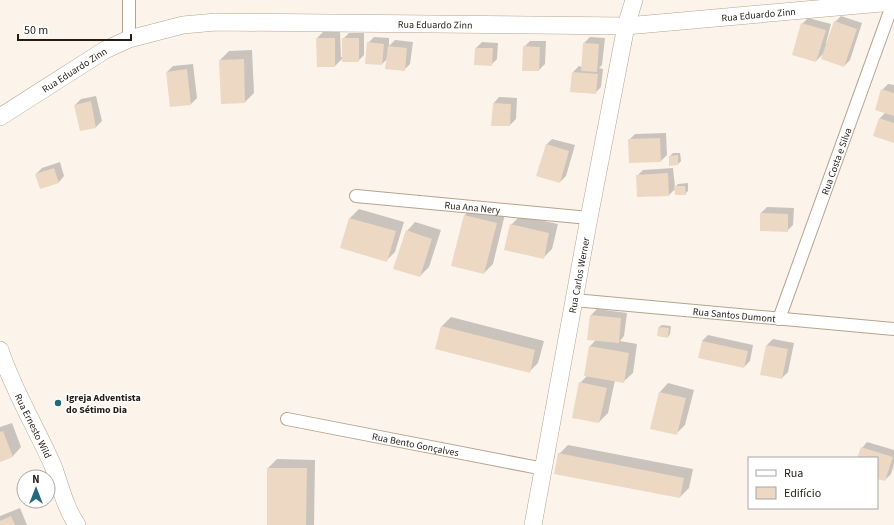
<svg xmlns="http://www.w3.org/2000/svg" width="894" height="525" font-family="'Source Sans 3',sans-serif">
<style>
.shadow{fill:#0003}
.building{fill:#ecd8c3}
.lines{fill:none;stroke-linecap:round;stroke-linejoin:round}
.street-casing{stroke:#b6a38e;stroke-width:14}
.secondary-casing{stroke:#b6a38e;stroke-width:18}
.street{stroke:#fff;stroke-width:12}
.secondary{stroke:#fff;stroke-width:17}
.poi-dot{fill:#26687b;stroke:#fff;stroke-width:1.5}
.labels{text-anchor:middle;stroke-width:3.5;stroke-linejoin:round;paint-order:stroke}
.street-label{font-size:10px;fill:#251d15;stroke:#fff}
.poi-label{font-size:10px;font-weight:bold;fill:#251d15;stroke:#fff;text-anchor:start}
</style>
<rect width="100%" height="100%" fill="#fcf4eb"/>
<g class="shadow">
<polygon points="841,16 862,23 850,60 844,66 824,53 816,61 802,24 808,18 831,24 826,43 827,44 835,22"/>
<polygon points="323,32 340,32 341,57 343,57 343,39 349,33 364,33 364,55 358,61 343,58 335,66 317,38"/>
<polygon points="374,37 389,38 389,46 395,40 413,42 410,64 404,70 387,59 382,64 368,43"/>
<polygon points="590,37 605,38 602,65 599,68 603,69 601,87 595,93 573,72 579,66 582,67 584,43"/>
<polygon points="530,41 546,41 545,64 539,70 524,47"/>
<polygon points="482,42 498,43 497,59 491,65 476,48"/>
<polygon points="252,50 254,93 245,102 222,103 220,60 229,51"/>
<polygon points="193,64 197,98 191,104 167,72 173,66"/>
<polygon points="888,84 894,85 894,142 874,135 880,118 886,112 882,90"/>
<polygon points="96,96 102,121 96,127 75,105 81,99"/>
<polygon points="499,97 517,98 516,119 510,125 494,103"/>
<polygon points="666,133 667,155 661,161 629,140 635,134"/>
<polygon points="552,139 575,145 566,176 560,182 546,145"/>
<polygon points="673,153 680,153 681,161 678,164 670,156"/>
<polygon points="60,162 64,176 59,182 36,174 42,168"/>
<polygon points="673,168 675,187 678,184 688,183 688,191 685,194 676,188 669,195 637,176 643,170"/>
<polygon points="474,206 505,214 493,264 484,273 465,215"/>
<polygon points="767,207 794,208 793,225 787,231 761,213"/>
<polygon points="359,209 404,222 395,252 386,261 341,247 350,218"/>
<polygon points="520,216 558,224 552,249 543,258 511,225"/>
<polygon points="415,222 441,230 429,267 420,276 407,231"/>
<polygon points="597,309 627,313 624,336 620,341 637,344 633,373 624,381 615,380 608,413 599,422 580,383 588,375 590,346 596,340 591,315"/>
<polygon points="451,317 544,341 538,363 529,372 436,348 442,326"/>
<polygon points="662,325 671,326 670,334 668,337 659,327"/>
<polygon points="708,335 753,345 750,361 744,367 702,341"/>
<polygon points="773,339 794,343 788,372 782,378 761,374 767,345"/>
<polygon points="668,383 694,390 685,425 676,434 660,392"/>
<polygon points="12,423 21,447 13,456 0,461 0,427"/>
<polygon points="867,442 894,450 894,464 891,474 885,480 877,478 877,458 858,458 862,448"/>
<polygon points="568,445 693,469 689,488 680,497 559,454"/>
<polygon points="277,459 315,460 314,525 268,525 268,468"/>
<polygon points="20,508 27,525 0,525 0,516"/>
</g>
<g class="building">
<polygon points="834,21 857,29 844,67 821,59"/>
<polygon points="801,23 826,30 816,62 792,55"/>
<polygon points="316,38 335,38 335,67 317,67"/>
<rect x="342" y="38" width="17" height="24"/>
<polygon points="367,42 384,44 382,65 365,64"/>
<polygon points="583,43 599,44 597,72 581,71"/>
<polygon points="388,46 407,48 405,71 385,69"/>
<polygon points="523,46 540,47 539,71 522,71"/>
<polygon points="475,48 493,48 492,66 474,65"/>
<polygon points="244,59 245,103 221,104 219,60"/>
<polygon points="187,69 191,105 170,107 166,72"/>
<polygon points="572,72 598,74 596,94 570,92"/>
<polygon points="881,89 894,93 894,116 875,110"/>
<polygon points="91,101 96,128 80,131 74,105"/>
<polygon points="493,103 511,104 510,126 491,126"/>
<polygon points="879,118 894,123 894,143 873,136"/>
<polygon points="660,138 661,162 629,163 628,139"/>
<polygon points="546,144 569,151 560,183 536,176"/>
<polygon points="678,155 678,165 669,166 669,156"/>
<polygon points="54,168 59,183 40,189 35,174"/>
<polygon points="668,173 669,196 637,197 636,175"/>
<polygon points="674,186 685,186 686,195 675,195"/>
<polygon points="760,213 788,214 788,232 760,231"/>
<polygon points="464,215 497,223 484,274 451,266"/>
<polygon points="349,218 396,231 387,262 340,248"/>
<polygon points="510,224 549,233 544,259 504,250"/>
<polygon points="406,230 432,239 420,277 393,269"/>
<polygon points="590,315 621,318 619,343 587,340"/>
<polygon points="441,326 535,350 530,373 435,349"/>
<polygon points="658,327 669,328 668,338 657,336"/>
<polygon points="702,341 748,351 744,368 698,358"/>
<polygon points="766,345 788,349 782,379 760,375"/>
<polygon points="589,346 629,353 624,383 584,376"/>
<polygon points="579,382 607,388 599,423 572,418"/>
<polygon points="659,392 686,398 677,435 650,429"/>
<polygon points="3,431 13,457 0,462 0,432"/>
<polygon points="861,447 893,457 885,481 877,479 877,458 857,458"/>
<polygon points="558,453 684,478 680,498 554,474"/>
<polygon points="267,468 307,468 306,525 267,525"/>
<polygon points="11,516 15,525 0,525 0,521"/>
</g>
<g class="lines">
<defs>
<g id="street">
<polyline points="129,39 129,0"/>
<path id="s1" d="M356 196 589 218"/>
<path id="s2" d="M574 300 894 329"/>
<path id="s3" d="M779 319 893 3"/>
<path id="s4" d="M287 419 544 469"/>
</g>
<g id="secondary">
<path id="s5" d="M0 117 105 50 129 39 183 25 216 22 626 26 894 2"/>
<path id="s6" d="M0 350C13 390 36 427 53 466 61 487 64 505 77 525"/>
<path id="s7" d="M533 525 589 218 626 26 634 0"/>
</g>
</defs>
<use href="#street" class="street-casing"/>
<use href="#secondary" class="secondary-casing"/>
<use href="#street" class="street"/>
<use href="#secondary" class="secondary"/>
</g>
<circle class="poi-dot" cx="58" cy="403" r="4"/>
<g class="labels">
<g class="street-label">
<text dy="4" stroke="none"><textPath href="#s5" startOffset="783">Rua Eduardo Zinn</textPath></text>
<text dy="4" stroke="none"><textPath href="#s5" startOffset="459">Rua Eduardo Zinn</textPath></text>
<text dy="4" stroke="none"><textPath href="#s5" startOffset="88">Rua Eduardo Zinn</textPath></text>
<text dy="4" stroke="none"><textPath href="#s3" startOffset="168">Rua Costa e Silva</textPath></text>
<text dy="4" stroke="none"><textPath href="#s1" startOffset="117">Rua Ana Nery</textPath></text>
<text dy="4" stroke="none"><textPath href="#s7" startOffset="254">Rua Carlos Werner</textPath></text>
<text dy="4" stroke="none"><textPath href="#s2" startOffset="161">Rua Santos Dumont</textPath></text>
<text dy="4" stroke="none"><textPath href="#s6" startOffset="83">Rua Ernesto Wild</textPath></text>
<text dy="4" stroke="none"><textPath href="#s4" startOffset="131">Rua Bento Gonçalves</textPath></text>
</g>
<g class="poi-label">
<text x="66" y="401">Igreja Adventista<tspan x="66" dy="12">do Sétimo Dia</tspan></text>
</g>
</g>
<rect x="748" y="457" width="130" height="52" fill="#ffffff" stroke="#a8a5a1"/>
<rect x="756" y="470" width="20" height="6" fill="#ffffff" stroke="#a8a5a1"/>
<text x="784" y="477" font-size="12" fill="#251d15">Rua</text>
<rect x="756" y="487" width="20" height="12" fill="#ecd8c3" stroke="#a8a5a1"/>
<text x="784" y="497" font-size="12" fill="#251d15">Edifício</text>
<g transform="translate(36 489)"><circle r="19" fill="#ffffff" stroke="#a8a5a1"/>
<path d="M0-3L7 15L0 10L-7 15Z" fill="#26687b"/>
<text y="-6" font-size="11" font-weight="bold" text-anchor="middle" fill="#251d15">N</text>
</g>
<path d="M18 34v6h113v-6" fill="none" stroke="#251d15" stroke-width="2"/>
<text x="24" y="34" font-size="12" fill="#251d15" stroke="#ffffff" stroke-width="3" paint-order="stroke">50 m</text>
</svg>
